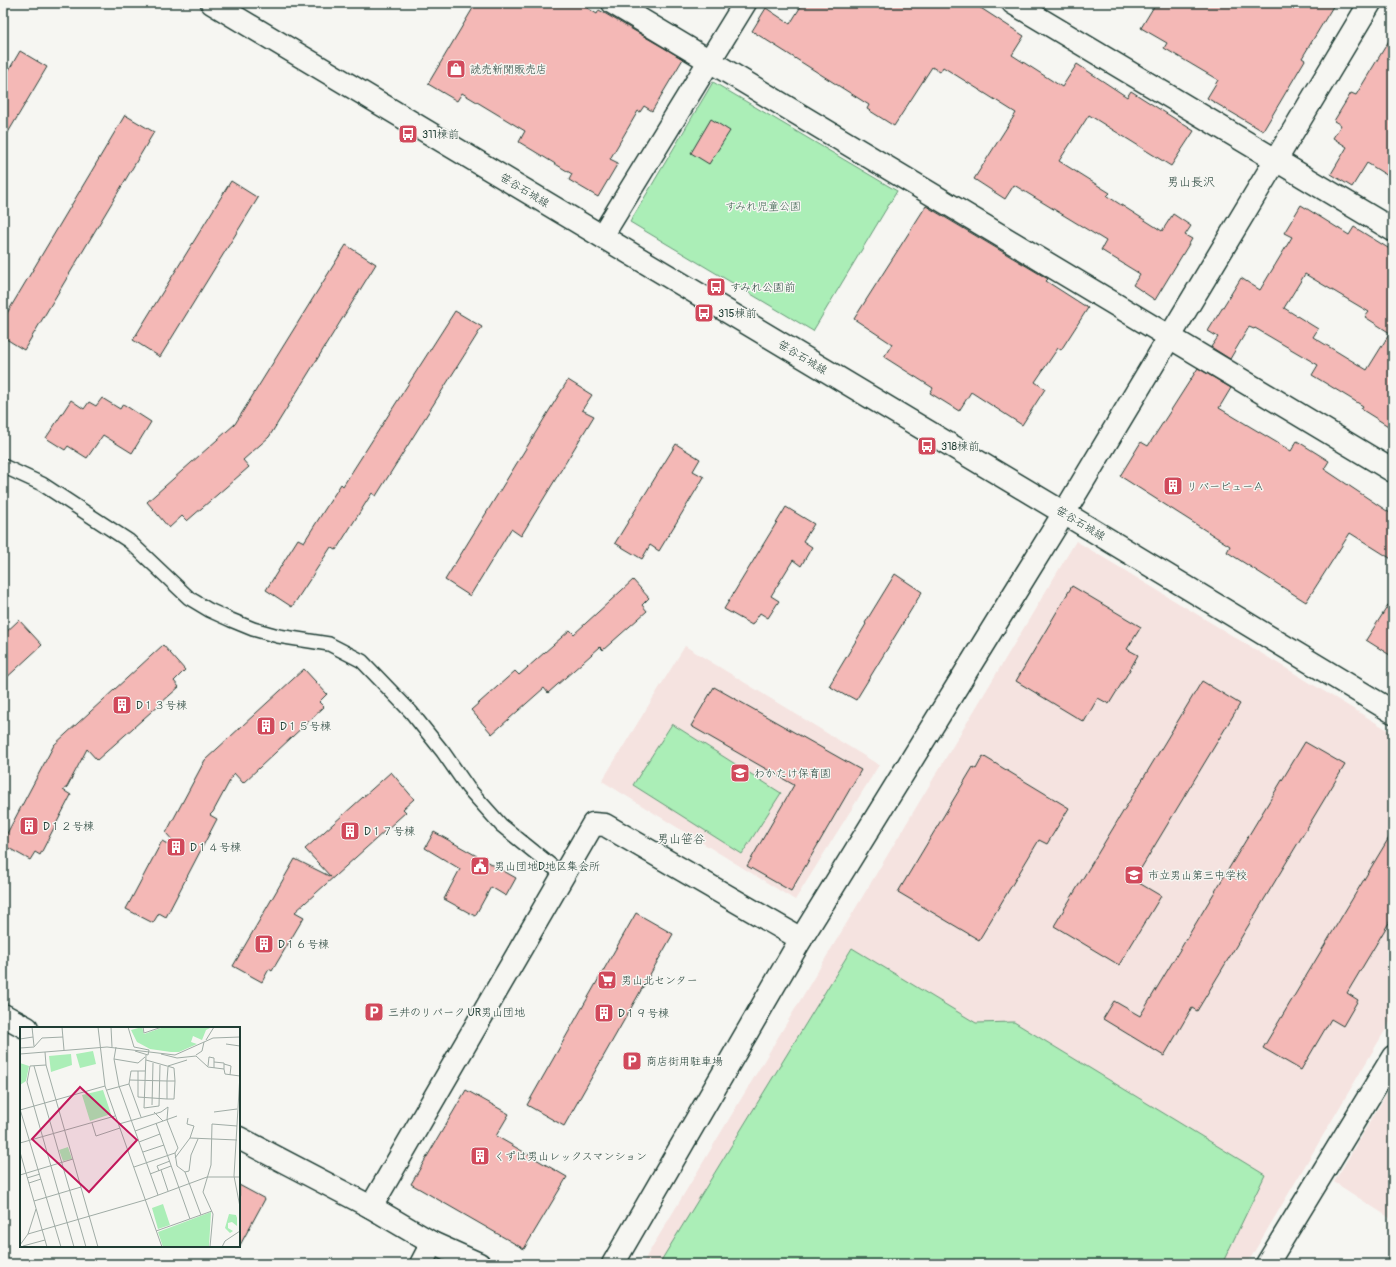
<svg xmlns="http://www.w3.org/2000/svg" width="1396" height="1267" font-family="Pangolin,'Klee One',sans-serif">
<style>
.built{fill:#f5e3e0}
.green{fill:#abeeb7;stroke:#659676}
.building{fill:#f4b8b6;stroke:#1f3d34;fill-rule:evenodd}
.lines{fill:none;stroke-linecap:round;stroke-linejoin:round}
.service-casing{stroke:#1f3d34;stroke-width:16}
.minor-casing{stroke:#1f3d34;stroke-width:25}
.tertiary-casing{stroke:#1f3d34;stroke-width:25}
.service{stroke:#f6f6f2;stroke-width:13}
.minor{stroke:#f6f6f2;stroke-width:22}
.tertiary{stroke:#f6f6f2;stroke-width:22}
.labels{text-anchor:middle;stroke-width:3;stroke-linejoin:round;paint-order:stroke}
.poi-label{font-size:11px;fill:#1f3d34;stroke:#f6f6f2;text-anchor:start}
.street-label{font-size:11px;fill:#1f3d34;stroke:#f6f6f2}
.park-label{font-size:11px;fill:#3b604e;stroke:#f6f6f2}
.neighbourhood-label{font-size:12px;fill:#1f3d34;stroke:#f6f6f2}
.inset-road{fill:none;stroke:#a0aca6;stroke-width:1}
.view{fill:#c2185b;fill-opacity:0.15;stroke:#c2185b;stroke-width:2}
.inset-edge{fill:none;stroke:#1f3d34;stroke-width:2}
</style>
<rect width="100%" height="100%" fill="#f6f6f2"/>
<filter id="ink" filterUnits="userSpaceOnUse"><feTurbulence type="fractalNoise" baseFrequency=".025" numOctaves="2"/><feDisplacementMap in="SourceGraphic" scale="8" xChannelSelector="R" yChannelSelector="G"/><feConvolveMatrix kernelMatrix="1 2 1 2 8 2 1 2 1" color-interpolation-filters="sRGB"/></filter>
<g filter="url(#ink)">
<g class="built">
<polygon points="1076,541 1393,733 1393,1017 1247,1264 642,1264"/>
<polygon points="685,646 879,765 795,900 602,781"/>
<polygon points="1393,1083 1393,1220 1334,1182"/>
</g>
<g class="green">
<polygon points="713,82 897,191 813,331 630,222"/>
<polygon points="672,724 781,793 742,854 633,785"/>
<polygon points="852,948 976,1023 1014,1022 1265,1175 1222,1264 659,1264"/>
</g>
<g class="building">
<polygon points="476,3 579,3 597,14 599,10 683,59 652,111 644,106 640,112 638,111 610,159 618,163 598,197 569,180 572,174 519,142 525,131 462,93 457,101 428,84"/>
<polygon points="803,3 973,3 1024,36 1012,55 1062,87 1077,64 1127,97 1131,91 1194,131 1171,166 1089,115 1059,161 1110,193 1107,196 1162,231 1173,214 1191,226 1185,235 1192,239 1155,300 1133,285 1140,274 1101,250 1106,241 1014,185 1005,199 974,179 1016,113 943,67 940,72 932,67 894,126 867,109 869,105 752,31 766,8 790,24"/>
<polygon points="1156,3 1335,3 1302,58 1305,60 1263,131 1207,98 1218,80 1164,48 1167,43 1141,28"/>
<polygon points="1393,34 1393,179 1367,163 1352,187 1331,174 1347,147 1333,138 1341,125 1334,121 1351,93 1356,95"/>
<polygon points="20,51 47,67 3,141 3,80"/>
<polygon points="125,115 154,132 24,350 3,337 3,320"/>
<polygon points="711,119 730,131 709,164 691,153"/>
<polygon points="231,181 258,198 160,357 133,340"/>
<path d="M1301 205 1349 235 1354 227 1393 251V429L1361 409 1363 406 1312 375 1318 365 1255 328 1254 329 1249 327 1230 359 1211 347 1218 337 1208 331 1241 278 1260 290 1292 237 1284 233ZM1305 274 1369 312 1365 317 1390 333 1367 370 1313 337 1318 329 1284 308Z"/>
<polygon points="926,206 1048,279 1046,281 1088,308 1061,350 1058,348 1035,382 1045,389 1022,425 971,392 959,411 930,393 933,388 884,357 892,344 854,319"/>
<polygon points="346,245 376,264 269,437 243,460 249,467 187,521 182,516 169,528 147,502 235,424"/>
<polygon points="455,311 482,327 376,496 372,493 336,550 331,547 292,607 266,590 298,539 304,542 341,484 343,486"/>
<polygon points="1198,368 1231,388 1219,408 1291,451 1297,441 1329,461 1324,469 1393,515 1393,560 1350,533 1306,602 1227,552 1230,546 1120,476 1141,442 1148,446"/>
<polygon points="568,380 592,395 582,410 594,416 521,536 511,529 470,596 445,580"/>
<polygon points="102,398 120,409 123,404 151,422 132,453 103,435 87,458 68,446 65,450 46,438 71,400 84,409 89,402 96,406"/>
<polygon points="676,444 700,459 693,471 704,477 659,551 650,545 642,559 615,543"/>
<polygon points="786,507 814,524 803,541 812,547 801,566 793,560 771,596 779,601 768,618 760,613 752,625 724,609"/>
<polygon points="895,574 922,592 856,700 847,695 846,696 829,686 866,624 865,623"/>
<polygon points="633,580 649,598 642,605 647,611 603,650 600,647 548,693 544,688 492,734 471,710 515,671 519,675 570,630 574,634"/>
<polygon points="1072,586 1141,627 1127,649 1138,655 1128,673 1109,704 1098,698 1084,722 1016,681"/>
<polygon points="1393,598 1393,657 1366,640"/>
<polygon points="19,620 42,645 3,681 3,635"/>
<polygon points="163,645 185,670 174,681 179,687 97,760 87,749 67,787 63,790 71,795 40,855 35,852 30,860 3,845 3,841 54,745"/>
<polygon points="304,669 327,694 319,702 324,707 243,783 234,773 213,812 210,815 217,819 166,917 159,913 153,923 126,909 162,841 184,853 166,833 205,760"/>
<polygon points="1202,681 1240,704 1134,880 1161,896 1119,965 1054,926"/>
<polygon points="714,687 861,770 791,891 747,866 794,785 691,726"/>
<polygon points="1305,742 1345,765 1197,1011 1192,1008 1164,1056 1103,1019 1114,1001 1140,1016"/>
<polygon points="983,756 1069,808 1047,844 1039,840 979,940 898,892 973,767 976,769"/>
<polygon points="391,772 414,799 403,809 406,812 295,912 304,917 272,971 269,969 262,982 233,966 295,859 331,877 305,849"/>
<polygon points="1393,831 1393,916 1347,993 1358,1000 1343,1026 1331,1019 1301,1070 1263,1048"/>
<polygon points="434,832 516,878 506,896 491,887 475,916 444,899 460,869 425,848"/>
<polygon points="636,913 673,934 564,1126 527,1105"/>
<polygon points="466,1090 509,1114 496,1136 567,1177 524,1249 411,1184"/>
<polygon points="239,1185 265,1199 239,1247"/>
</g>
<g class="lines">
<defs>
<polyline id="service" points="3,466 42,484 129,541 189,598 209,610 231,620 253,629 278,636 329,644 362,661 411,712 443,752 468,788 501,825 563,875"/>
<g id="minor">
<polyline points="613,3 1393,471"/>
<polyline points="1013,3 1393,230"/>
<polyline points="602,236 745,3"/>
<polyline points="371,1207 593,824 605,825 801,939"/>
<polyline points="421,1264 432,1243"/>
<polyline points="1267,1264 1393,1057"/>
</g>
<g id="tertiary">
<polyline points="212,3 1064,513 1393,712"/>
<polyline points="3,1015 27,1028"/>
<polyline points="239,1138 371,1207 432,1243 479,1264"/>
<polyline points="613,1264 801,939 1064,513 1370,3"/>
</g>
</defs>
<use href="#service" class="service-casing"/>
<use href="#minor" class="minor-casing"/>
<use href="#tertiary" class="tertiary-casing"/>
<use href="#service" class="service"/>
<use href="#minor" class="minor"/>
<use href="#tertiary" class="tertiary"/>
</g>
</g>
<defs>
<symbol id="shop-square" viewBox="-11 -11 22 22"><rect x="-9" y="-9" width="18" height="18" rx="4" fill="#d1495b" stroke="#f6f6f2"/><path d="M-5-2.5h2.3a2.7 3.5 0 0 1 5.4 0H5L5.5 6h-11ZM-1.5-2.5h3a1.5 2.3 0 0 0-3 0Z" fill="#fff"/></symbol>
<symbol id="bus-square" viewBox="-11 -11 22 22"><rect x="-9" y="-9" width="18" height="18" rx="4" fill="#d1495b" stroke="#f6f6f2"/><path d="M-5-6H5V4H4V6H2V4H-2V6H-4V4H-5ZM-3.5-4V0h7V-4ZM-3.5 1.2v1.5H-2V1.2ZM2 1.2v1.5H3.5V1.2Z" fill="#fff"/></symbol>
<symbol id="building-square" viewBox="-11 -11 22 22"><rect x="-9" y="-9" width="18" height="18" rx="4" fill="#d1495b" stroke="#f6f6f2"/><path d="M-4-6H4V6H1V3H-1V6H-4ZM-2.5-4.3h1.7v1.8h-1.7ZM.8-4.3h1.7v1.8H.8ZM-2.5-1h1.7V.8h-1.7ZM.8-1h1.7V.8H.8Z" fill="#fff"/></symbol>
<symbol id="school-square" viewBox="-11 -11 22 22"><rect x="-9" y="-9" width="18" height="18" rx="4" fill="#d1495b" stroke="#f6f6f2"/><path d="M0-5L7-2L0 1L-7-2ZM-4 1L0 2.5L4 1V4Q0 6-4 4Z" fill="#fff"/></symbol>
<symbol id="civic-square" viewBox="-11 -11 22 22"><rect x="-9" y="-9" width="18" height="18" rx="4" fill="#d1495b" stroke="#f6f6f2"/><path d="M-.6-6.5H3V-4.5H.6V-3L4-1V1h2V6H-6V1h2V-1L-.6-3ZM-1.2 2.5V6h2.4V2.5Z" fill="#fff"/></symbol>
<symbol id="supermarket-square" viewBox="-11 -11 22 22"><rect x="-9" y="-9" width="18" height="18" rx="4" fill="#d1495b" stroke="#f6f6f2"/><path d="M-6-5.5h2.5l.6 2H6L4.5 2H-2.5L-4.4-4H-6ZM-1.5 3.2a1.3 1.3 0 1 0 .1 0ZM3 3.2a1.3 1.3 0 1 0 .1 0Z" fill="#fff"/></symbol>
<symbol id="parking-square" viewBox="-11 -11 22 22"><rect x="-9" y="-9" width="18" height="18" rx="4" fill="#d1495b" stroke="#f6f6f2"/><path d="M-3.5-5.5H1a3.5 3.5 0 0 1 0 7H-1V5.5H-3.5ZM-1-3.4V-.6H.8a1.4 1.4 0 0 0 0-2.8Z" fill="#fff"/></symbol>
</defs>
<g fill-rule="evenodd">
<use href="#shop-square" x="445" y="58" width="22" height="22"/>
<use href="#bus-square" x="397" y="123" width="22" height="22"/>
<use href="#bus-square" x="705" y="276" width="22" height="22"/>
<use href="#bus-square" x="693" y="302" width="22" height="22"/>
<use href="#bus-square" x="916" y="435" width="22" height="22"/>
<use href="#building-square" x="1162" y="475" width="22" height="22"/>
<use href="#building-square" x="111" y="694" width="22" height="22"/>
<use href="#building-square" x="255" y="715" width="22" height="22"/>
<use href="#school-square" x="729" y="762" width="22" height="22"/>
<use href="#building-square" x="18" y="815" width="22" height="22"/>
<use href="#building-square" x="339" y="820" width="22" height="22"/>
<use href="#building-square" x="165" y="836" width="22" height="22"/>
<use href="#civic-square" x="469" y="855" width="22" height="22"/>
<use href="#school-square" x="1123" y="864" width="22" height="22"/>
<use href="#building-square" x="253" y="933" width="22" height="22"/>
<use href="#supermarket-square" x="596" y="969" width="22" height="22"/>
<use href="#parking-square" x="363" y="1001" width="22" height="22"/>
<use href="#building-square" x="593" y="1002" width="22" height="22"/>
<use href="#parking-square" x="621" y="1050" width="22" height="22"/>
<use href="#building-square" x="469" y="1145" width="22" height="22"/>
</g>
<g class="labels">
<g class="poi-label">
<text x="470" y="73">読売新聞販売店</text>
<text x="422" y="138">311棟前</text>
<text x="730" y="291">すみれ公園前</text>
<text x="718" y="317">315棟前</text>
<text x="941" y="450">318棟前</text>
<text x="1187" y="490">リバービューＡ</text>
<text x="136" y="709">D１３号棟</text>
<text x="280" y="730">D１５号棟</text>
<text x="754" y="777">わかたけ保育園</text>
<text x="43" y="830">D１２号棟</text>
<text x="364" y="835">D１７号棟</text>
<text x="190" y="851">D１４号棟</text>
<text x="494" y="870">男山団地D地区集会所</text>
<text x="1148" y="879">市立男山第三中学校</text>
<text x="278" y="948">D１６号棟</text>
<text x="621" y="984">男山北センター</text>
<text x="388" y="1016">三井のリパーク UR男山団地</text>
<text x="618" y="1017">D１９号棟</text>
<text x="646" y="1065">商店街用駐車場</text>
<text x="494" y="1160">くずは男山レックスマンション</text>
</g>
<g class="street-label">
<text transform="translate(525 190) rotate(31)" y="4">笹谷石城線</text>
<text transform="translate(803 357) rotate(31)" y="4">笹谷石城線</text>
<text transform="translate(1081 523) rotate(31)" y="4">笹谷石城線</text>
</g>
<g class="park-label">
<text x="763" y="210">すみれ児童公園</text>
</g>
<g class="neighbourhood-label">
<text x="1191" y="186">男山長沢</text>
<text x="681" y="843">男山笹谷</text>
</g>
</g>
<g transform="translate(20 1027)">
<rect width="220" height="220" fill="#f6f6f2"/>
<path d="M122 0 124 7 144 0H192L186 3 182 13 173 9 171 15 177 17 159 25H151L130 22 117 15 111 3ZM73 24 76 37 60 41 56 27ZM51 27 52 38 31 45 29 29ZM0 36 9 39 6 54 0 58ZM83 63 91 87 70 94 62 68ZM48 120 52 132 43 134 39 123ZM143 177 150 198 138 202 132 181ZM191 185 189 220H143L138 205ZM209 187 216 188 217 191V199L212 195 208 196V201L213 204 210 206 205 201Z" fill="#abeeb7"/>
<path class="inset-road" d="M12 0 14 19M42 0 44 23M78 0 85 59 142 220M91 0 92 20M108 0 114 20 129 23 128 28 115 24M123 0 124 6 142 0M0 12 13 10M186 13 194 0M206 17 220 19M96 20 94 32 99 59 138 168M0 21 14 20 22 11 43 10M25 25 26 38 78 220M0 27 87 20 155 28 193 11 220 10M141 27 157 31 176 29 188 40 204 42 205 47 220 49M126 28 124 81 139 79 140 38M176 28 182 24 184 15M94 32 118 36 125 30M194 35 204 36V42M204 37 211 39 210 48M26 38 10 39 7 55 54 220M14 39 66 220M148 39 167 33M188 39 189 30 194 31V41M118 44V70L147 72V54H155L154 41 126 33M220 47 214 149 220 180M110 53 147 54 148 40M87 63 109 57M147 72H154L155 54M132 78 133 36M0 82 41 220M0 83 85 59M134 85 143 94M194 85 217 82M121 90 109 57 111 44H125M168 91 167 97 174 99 170 111M72 96 76 109 100 101M136 96 170 192M99 97 141 85 148 80 147 93 158 121 155 126 114 140M115 104 157 89M119 115 140 107M0 116 95 89M0 125 27 220M123 125 144 118M155 126 157 139 165 145 181 188M155 131 170 111 217 113M141 143 148 164M139 144 137 139 150 134M165 145 169 144 171 128 178 112M130 147 151 139M0 148 53 132M7 151 20 147M9 156 21 152M0 171V192M14 174 61 160M136 204 192 184M8 207 125 173 187 150H220M0 218 8 207 16 182M3 219 25 213M190 220 193 187 183 165 191 138 192 97 217 99M202 220 205 214 220 204"/>
<path class="view" d="M60 60 117 113 69 165 12 112Z"/>
<rect width="220" height="220" class="inset-edge"/>
</g>
<rect width="1396" height="1267" fill="none" stroke="#f6f6f2" stroke-width="16"/>
<rect x="8" y="8" width="1380" height="1251" fill="none" stroke="#1f3d34" stroke-width="1.5" filter="url(#ink)"/>
</svg>
